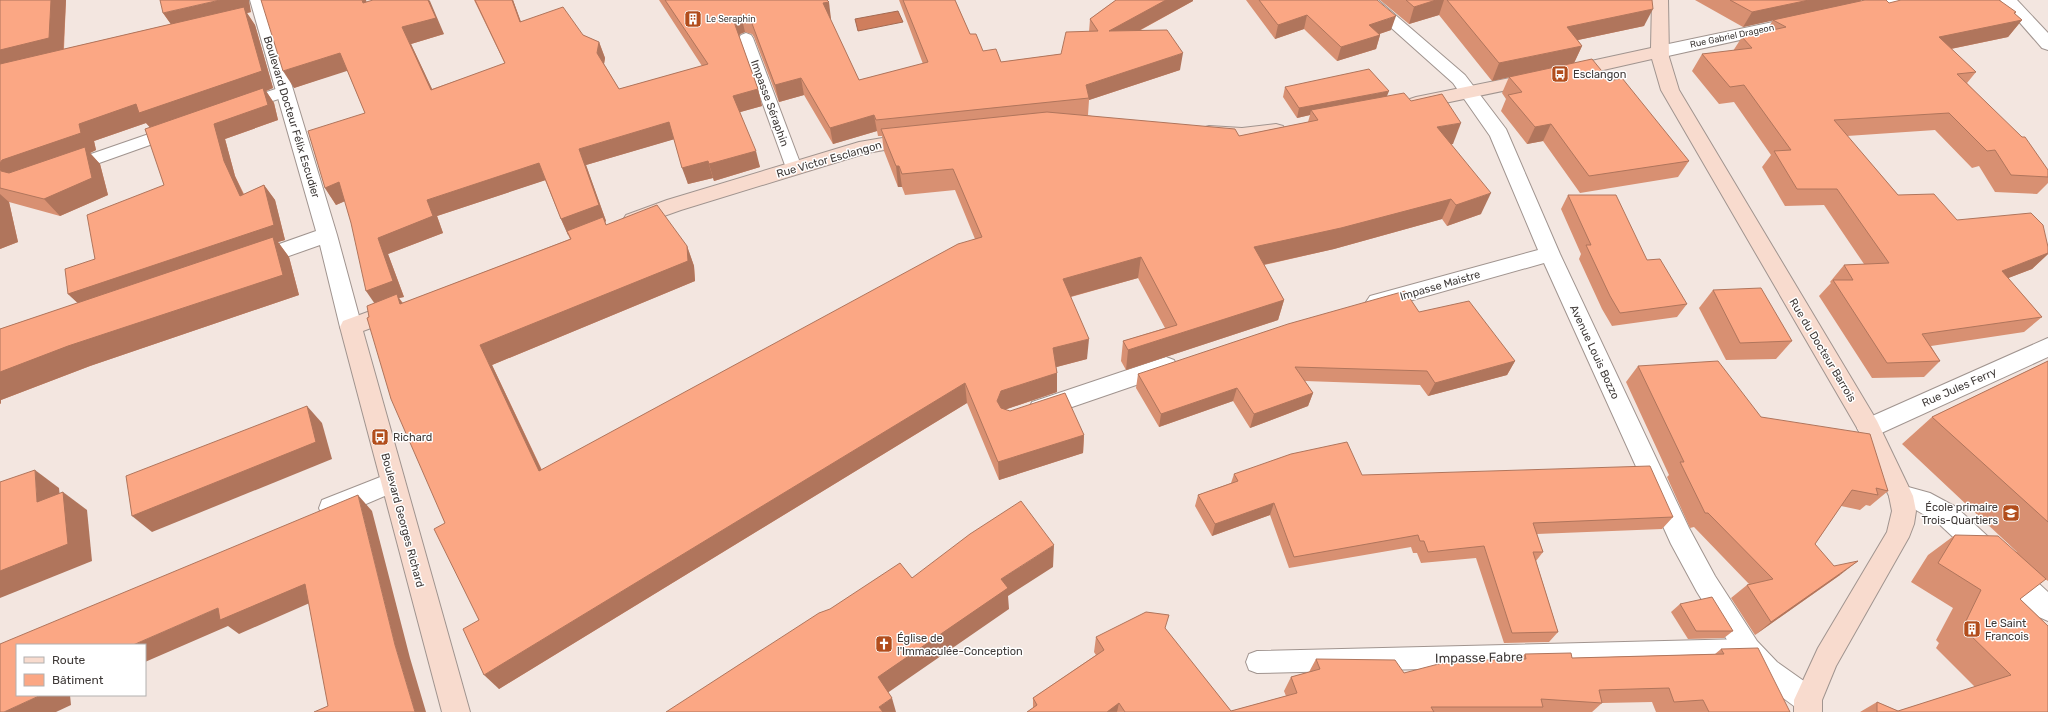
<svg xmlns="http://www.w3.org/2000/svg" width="2048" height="712" font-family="Rubik,sans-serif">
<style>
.water{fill:#cf7e5d;stroke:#a46a52}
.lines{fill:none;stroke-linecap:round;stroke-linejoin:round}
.service-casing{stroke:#a0948f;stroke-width:2}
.minor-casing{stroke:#a0948f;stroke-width:2}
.secondary-casing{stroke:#a0948f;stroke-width:2}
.service{fill:#fff;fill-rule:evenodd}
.minor{fill:#fff;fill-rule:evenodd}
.secondary{fill:#f8dbce;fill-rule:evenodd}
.wall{fill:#d89072;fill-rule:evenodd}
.shaded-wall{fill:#b0755c}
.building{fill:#fba784;stroke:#b0755c}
.labels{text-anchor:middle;stroke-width:3;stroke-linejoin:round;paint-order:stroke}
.far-poi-label{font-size:9px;fill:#3f3a38;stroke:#fff;text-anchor:start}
.far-street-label{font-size:9px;fill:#3f3a38;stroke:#fff}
.poi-label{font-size:11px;fill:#3f3a38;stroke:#fff;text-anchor:start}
.street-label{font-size:11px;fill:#3f3a38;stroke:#fff}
.near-street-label{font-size:13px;fill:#3f3a38;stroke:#fff}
</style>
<rect width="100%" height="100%" fill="#f3e6e0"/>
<polygon class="water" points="898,11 903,22 858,31 855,19"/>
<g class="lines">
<defs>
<g id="service">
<polygon points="746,33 751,35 753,38 802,168 800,172 794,174 788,172 786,168 739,38 741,35"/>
<polygon points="285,86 291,87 293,91 291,95 245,110 239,109 237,105 239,101"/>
<polygon points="172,126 178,127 180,131 178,135 71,173 65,171 63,167 65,163"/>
<polygon points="1745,639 1753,642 1756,650 1753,658 1745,661 1257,673 1249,670 1246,662 1249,654 1257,651"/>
</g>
<g id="minor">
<polygon points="250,0 266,0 337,235 362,327 359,333 351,335 343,333 340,327 320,245 255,268 248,265 245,260 248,255 316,231"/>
<polygon points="1360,0 1378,0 1465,75 1506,129 1560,254 1689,528 1715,576 1757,641 1777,662 1818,691 1822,700 1818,709 1811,712 1798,709 1759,680 1739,659 1697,592 1671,544 1544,263 1377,310 1370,308 1366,302 1370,296 1538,250 1490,136 1453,83"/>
<polygon points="1877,0 1908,0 1906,4 1860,14 1854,13 1852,9 1854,5"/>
<polygon points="2000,0 2017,0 2048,33 2048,50 2042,48"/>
<polygon points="1797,17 1803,18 1806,22 1803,26 1659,58 1653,56 1650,52 1653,48 1659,46"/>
<polygon points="2048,338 2048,357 1877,435 1869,438 1861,435 1857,428 1861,421"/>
<polygon points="1166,357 1174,360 1177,366 1174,372 1040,418 1032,416 1029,409 1032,402"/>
<polygon points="393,472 401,475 405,482 401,489 331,519 322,516 319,508 322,500"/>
<polygon points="1901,485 1930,493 1956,507 2048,592 2048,621 2039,617 1938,523 1916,510 1892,503 1889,496 1892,489"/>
</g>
<g id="secondary">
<polygon points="1652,0 1668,0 1669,57 1679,90 1877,421 1913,496 1916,511 1914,524 1909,537 1836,666 1822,700 1822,712 1794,712 1794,700 1818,648 1887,532 1892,511 1889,496 1860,433 1661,90 1652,59 1568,78 1562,76 1559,72 1562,68 1568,66 1651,48"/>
<polygon points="1535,73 1541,75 1544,79 1541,83 1416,109 1410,107 1407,103 1410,99 1416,97"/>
<path d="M1276 124 1283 126 1285 130 1283 134C1258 142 1228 144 1202 136L1200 132 1202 128 1209 126 1242 128Z"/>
<polygon points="912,133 919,134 921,139 919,144 867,153 681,210 633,227 626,225 623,220 626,215 667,200 859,142"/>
<polygon points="395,302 403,304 406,310 403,316 363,331 470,712 442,712 340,327 343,321"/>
</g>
</defs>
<use href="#service" class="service-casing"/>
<use href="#minor" class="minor-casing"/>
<use href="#secondary" class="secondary-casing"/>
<use href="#service" class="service"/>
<use href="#minor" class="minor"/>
<use href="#secondary" class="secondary"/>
</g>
<g class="wall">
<polygon points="0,0 66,0 64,49 171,24 163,13 251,12 247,13 255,25 273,88 266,91 274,103 278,120 225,139 235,176 244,194 264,185 275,200 285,240 278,242 289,257 299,295 90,366 1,400 1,403 0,404 0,329 78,303 68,294 95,259 164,185 150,127 146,123 94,141 96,150 90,153 100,164 108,195 60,216 9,202 18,242 0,249"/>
<path d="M261 0H366V2L444 34 411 44 432 89 505 64 474 0H513L521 22 583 35 599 42 605 58 604 64 619 89 702 66 659 0H827L831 19H830L859 80 923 64 899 0H955L970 34 983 51 1001 62 1061 54 1089 32 1090 19 1116 0H1193V1L1139 31 1180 70 1089 100 1088 115H1085L1239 136 1308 122 1310 115 1297 118 1283 97 1285 87 1387 96 1453 144H1451L1481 214 1447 226 1442 219 1334 249 1264 265 1284 300 1278 320 1126 370 1121 361 1123 341 1165 328 1138 278 1071 297 1087 359 1056 367 1057 373V392L1004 410 1084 435 1083 453 999 480 967 403 499 689 479 620 445 523 369 317 375 303 345 201 336 205 325 188 365 113 347 70 294 88ZM745 32 752 34 754 37 779 102 804 95 833 144 877 131 878 136H882L884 151 898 187H902L905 195 955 190 975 239 542 470 492 365 695 281 694 266 687 246 606 225 605 222 606 221 586 165 674 139 688 184 713 178 714 181 760 167 740 112 762 106 758 89 739 36 740 34ZM545 180 561 219 570 239 403 303 399 298 404 297 388 254 443 233 437 216Z"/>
<polygon points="1246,0 1377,0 1391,30 1379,34 1380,35 1376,49 1337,61 1304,29 1275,39"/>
<polygon points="1380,0 1652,0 1644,26 1578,40 1582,46 1574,63 1610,81 1689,161 1678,177 1580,193 1543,141 1527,144 1501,111 1506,99 1502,93 1509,77 1492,81 1439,15 1409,24"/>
<polygon points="1695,0 1861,0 1861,1 2016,12 2015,14 2022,20 2008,37 1951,49 1976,72 1967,83 2048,170 2048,183 2037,194 1995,192 1979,166 1972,168 1935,130 1847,136 1898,195 1957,220 2048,247 2048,254 2032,269 2008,278 2042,317 2024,332 1931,346 1940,361 1924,377 1872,378 1819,296 1831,283 1830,282 1844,265 1864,264 1824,205 1785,206 1762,167 1771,155 1734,102 1719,104 1692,71 1702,54 1733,51 1742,37 1766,31 1773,20 1743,27"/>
<polygon points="1568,195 1647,260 1687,304 1677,317 1612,326 1602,309 1579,259 1581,254 1561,209"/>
<polygon points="1713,290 1792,341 1776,359 1726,360 1699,308"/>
<polygon points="1419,312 1515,361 1507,375 1428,396 1420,385 1305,381 1313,393 1308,406 1250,428 1233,401 1159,427 1136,388 1138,374"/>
<polygon points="2048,361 2048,581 2045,579 2020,599 2048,712 1860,712 1877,702 1898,711 1975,687 1936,648 1939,643 1936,640 1953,608 1911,582 1928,555 1955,535 2017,552 1902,444 1932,417"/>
<polygon points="1638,366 1761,417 1888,491 1870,506 1866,505 1860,510 1841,506 1815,544 1840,575 1755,635 1731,598 1747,585 1749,584 1694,527 1690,528 1667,477 1669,475 1626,382"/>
<polygon points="1234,474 1362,475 1673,517 1662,529 1537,534 1543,552 1536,561 1558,632 1549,642 1504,643 1476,558 1421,563 1417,553 1413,553 1411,547 1289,568 1270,515 1212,536 1195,506 1198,495 1231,483"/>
<polygon points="1680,604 1733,631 1724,638 1688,639 1671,612"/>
<polygon points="1165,629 1231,711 1286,696 1284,691 1291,677 1309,672 1316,659 1404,673 1520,659 1525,654 1572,658 1715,654 1721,649 1790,712 1656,712 1652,702 1602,703 1592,712 1027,712 1033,708 1033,698 1096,655 1094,652 1096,637"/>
</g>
<g class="shaded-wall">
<polygon points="51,0 66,0 63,56 0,70 0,50"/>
<polygon points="220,0 249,0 251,12 247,13 255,25 273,88 266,91 274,103 278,120 225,139 235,176 251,211 153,131 146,123 94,141 96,150 90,153 100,164 108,195 60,216 44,199 18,178 1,171 0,168 0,163 2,160 79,124 175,30 163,13"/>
<polygon points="362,0 366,0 372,20 363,3"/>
<polygon points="428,0 429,0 430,1 444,34 411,44 440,106 431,90 402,27"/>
<polygon points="512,0 513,0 527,39 520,22"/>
<polygon points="1166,0 1193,0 1193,1 1107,48 1109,31"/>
<polygon points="1436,0 1444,0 1439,15 1409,24 1414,7"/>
<polygon points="1809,0 1861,0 1860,2 1743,27 1752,12"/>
<polygon points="829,2 831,19 826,20 823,3"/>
<polygon points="1653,9 1644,26 1559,44 1567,27"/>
<polygon points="2016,12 2007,23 2022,20 2008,37 1926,54 1939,37 2014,13"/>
<polygon points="741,15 745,32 740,34 738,39 734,22 736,17"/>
<polygon points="1307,15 1304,29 1275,39 1278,25"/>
<polygon points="1396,16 1391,30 1365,39 1369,25"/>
<polygon points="1380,35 1376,49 1337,61 1341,47"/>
<polygon points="599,42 605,58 603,70 597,53"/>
<polygon points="1582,46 1574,63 1492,81 1499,63"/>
<polygon points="340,53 350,70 294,88 283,71"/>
<polygon points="1183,53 1180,70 1089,100 1089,98 1086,85"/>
<polygon points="801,78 804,95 779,102 775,85"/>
<polygon points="758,89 762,106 737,113 733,96"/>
<polygon points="1389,91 1385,101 1311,110 1310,115 1297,118 1299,108"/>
<polygon points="874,115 877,131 833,144 830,128"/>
<polygon points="669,122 675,139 586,165 606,221 605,222 612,238 568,235 561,219 579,149"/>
<polygon points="1461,123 1453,144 1429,148 1437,127"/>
<polygon points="1551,124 1543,141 1527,144 1535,127"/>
<polygon points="756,151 760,167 714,181 709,164"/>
<polygon points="708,161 713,178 688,184 682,168"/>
<polygon points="539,163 546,180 437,216 443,233 388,254 404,297 399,298 410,315 377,307 366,291 378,238 427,200"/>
<polygon points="896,166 899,166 902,187 898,187"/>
<polygon points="339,182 350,199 336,205 325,188"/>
<polygon points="264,185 275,200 285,240 278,242 289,257 299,295 90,366 1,400 1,403 0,404 0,372 83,308 68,294"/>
<polygon points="1491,193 1481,214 1447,226 1456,205"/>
<polygon points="0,194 9,202 18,242 0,249"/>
<polygon points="1451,199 1442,219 1334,249 1249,268 1254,247"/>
<polygon points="687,246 694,266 695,281 492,365 551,490 539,471 480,345"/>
<polygon points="2048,253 2048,254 2032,269 1985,287 2002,271"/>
<polygon points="1141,257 1138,278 1062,299 1063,279"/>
<polygon points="1284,300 1278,320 1126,370 1128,350"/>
<polygon points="1089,339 1087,359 1053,368 1053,348"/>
<polygon points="1515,361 1507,375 1428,396 1435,383"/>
<polygon points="1057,373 1057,392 1001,411 997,401 1001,391"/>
<polygon points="965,383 967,403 499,689 484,675"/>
<polygon points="1237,388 1233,401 1159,427 1161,414"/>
<polygon points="1313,393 1308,406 1250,428 1254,414"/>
<polygon points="307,406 322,423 332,459 152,532 132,516"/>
<polygon points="1084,435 1083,453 999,480 998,462"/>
<polygon points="35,470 59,488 62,520 37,502"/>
<polygon points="63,492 87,510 92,561 0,598 0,571"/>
<polygon points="358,495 372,511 410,658 426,712 415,712 395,645"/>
<polygon points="1274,503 1270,515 1212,536 1215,524"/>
<polygon points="1054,545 1053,567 1008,596 1009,609 883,696 878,677 1001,579"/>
<polygon points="1858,561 1840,575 1755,635 1771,622"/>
<polygon points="305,584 321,598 239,634 228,626 145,662 145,645 133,645 218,608"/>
<polygon points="41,695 71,695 70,695 71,705 56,712 4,712"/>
<polygon points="892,698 896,712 880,712 879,707"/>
<polygon points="1119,703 1117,712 1107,712"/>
</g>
<g class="building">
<polygon points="0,0 51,0 49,38 0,50"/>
<polygon points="160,0 220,0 163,13"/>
<polygon points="261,0 362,0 363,3 373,0 428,0 436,18 402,27 431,90 505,63 475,0 512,0 520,22 563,7 583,35 599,42 597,53 619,89 708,64 665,0 827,0 829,2 823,3 859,80 928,62 903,0 955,0 970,34 976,34 983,51 996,49 1001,62 1061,54 1066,32 1098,31 1090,19 1116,0 1166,0 1109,31 1167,30 1183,53 1086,85 1089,98 876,120 874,115 830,128 801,78 775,85 751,21 748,17 741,15 736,17 734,22 758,89 733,96 756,151 709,164 708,161 682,168 669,122 579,149 599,205 561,219 539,163 427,200 433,216 378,238 393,281 366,291 351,223 339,182 325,188 308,131 365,113 340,53 283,71"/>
<polygon points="1259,0 1377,0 1396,16 1369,25 1380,35 1341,47 1307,15 1278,25"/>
<polygon points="1406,0 1436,0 1414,7"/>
<polygon points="1447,0 1652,0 1653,9 1567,27 1582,46 1499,63"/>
<polygon points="1730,0 1809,0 1752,12"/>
<polygon points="1865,0 1886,0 1889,3 1901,0 1999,0 2016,12 2014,13 2022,20 1939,37 1976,72 1957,74 2022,137 2025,137 2048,170 2048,177 2011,175 1995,150 1987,151 1949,113 1834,120 1898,195 1934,194 1957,220 2031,213 2043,225 2048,247 2048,253 2002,271 2042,317 1922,334 1940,361 1887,363 1833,280 1853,280 1844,265 1889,263 1837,189 1797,189 1774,151 1791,150 1744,85 1730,87 1702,54 1752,48 1742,37 1786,27 1773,20"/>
<polygon points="244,7 262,71 139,113 136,104 79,124 81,133 2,160 0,163 0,64"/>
<polygon points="1592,59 1610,81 1622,78 1689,161 1589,176 1551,124 1535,127 1508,95 1522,92 1509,77"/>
<polygon points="1369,69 1389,91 1299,108 1285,87"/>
<polygon points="263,88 268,105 214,124 224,161 240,196 264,185 274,225 68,294 65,269 95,259 87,215 164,185 145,129"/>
<polygon points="1404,93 1411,101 1442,94 1461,123 1437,127 1491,193 1456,205 1451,199 1341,228 1254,247 1284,300 1128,350 1123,341 1177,325 1141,257 1063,279 1089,339 1053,348 1057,373 1001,391 997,401 1001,408 1010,411 1065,393 1084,435 998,462 965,383 484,675 463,629 479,620 434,529 445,523 391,399 367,318 369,317 367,306 397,294 400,304 571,239 567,231 603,217 606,225 657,205 687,246 688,261 480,345 539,471 958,244 982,237 953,169 902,174 899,166 896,166 881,129 1047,112 1235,129 1239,136 1318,120 1311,110"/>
<polygon points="85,147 92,178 44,199 0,188 0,168 1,171 9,173"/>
<polygon points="1568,195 1616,195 1647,260 1660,259 1687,304 1620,313 1610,296 1586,245 1591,245"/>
<polygon points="273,237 283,275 68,346 0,372 0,329"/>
<polygon points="1761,288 1792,341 1740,343 1713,290"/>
<polygon points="1405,291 1419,312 1469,301 1515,361 1435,383 1427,371 1295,367 1313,393 1254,414 1237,388 1161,414 1138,374 1288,324"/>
<polygon points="1718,361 1761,417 1870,434 1888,491 1876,488 1878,495 1852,490 1815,544 1834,566 1858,561 1771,622 1747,585 1773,579 1708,513 1705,513 1680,462 1684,462 1638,366"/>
<polygon points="2048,361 2048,522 1932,417"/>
<polygon points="307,406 316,442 132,516 126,476"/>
<polygon points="1347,442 1362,475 1650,466 1673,517 1533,523 1543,552 1533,552 1558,632 1512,633 1484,546 1428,552 1424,541 1420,541 1418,535 1294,557 1274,503 1215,524 1198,495 1238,481 1234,474 1291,454"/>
<polygon points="35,470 37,502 63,492 68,544 0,571 0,482"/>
<polygon points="358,495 395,645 415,712 314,712 328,706 305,584 220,620 218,608 133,645 17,645 17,695 41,695 4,712 0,712 0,644"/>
<polygon points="1021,501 1054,545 1001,579 1008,588 878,677 892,698 879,707 883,712 666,712 819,613 830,609 900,563 912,578 970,534"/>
<polygon points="1955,535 1998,536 2046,579 2020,599 2048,626 2048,712 1877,712 1877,702 1898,711 2011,675 1965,630 1968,625 1965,623 1981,590 1938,563"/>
<polygon points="1712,597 1733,631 1696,631 1680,604"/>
<polygon points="1146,612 1169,615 1165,628 1231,711 1297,693 1291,677 1320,669 1316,659 1395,660 1404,673 1450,661 1526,659 1525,654 1571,653 1572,658 1724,654 1721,649 1758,648 1790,712 1709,712 1703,700 1674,702 1669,688 1599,690 1602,703 1541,699 1543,707 1431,707 1434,712 1125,712 1119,703 1107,712 1027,712 1037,705 1033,698 1104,650 1096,637"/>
</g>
<defs>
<symbol id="building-square" viewBox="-11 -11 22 22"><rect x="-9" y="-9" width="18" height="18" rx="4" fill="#b24d1c" stroke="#fff"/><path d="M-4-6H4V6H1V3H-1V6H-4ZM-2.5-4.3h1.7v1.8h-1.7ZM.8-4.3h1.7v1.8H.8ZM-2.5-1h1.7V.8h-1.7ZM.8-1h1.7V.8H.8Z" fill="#fff"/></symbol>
<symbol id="bus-square" viewBox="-11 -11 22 22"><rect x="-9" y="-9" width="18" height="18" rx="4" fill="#b24d1c" stroke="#fff"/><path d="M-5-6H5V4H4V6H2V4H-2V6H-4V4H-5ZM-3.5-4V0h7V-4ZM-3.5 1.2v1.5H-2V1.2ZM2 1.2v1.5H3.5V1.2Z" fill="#fff"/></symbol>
<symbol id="school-square" viewBox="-11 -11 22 22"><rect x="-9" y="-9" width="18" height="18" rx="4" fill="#b24d1c" stroke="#fff"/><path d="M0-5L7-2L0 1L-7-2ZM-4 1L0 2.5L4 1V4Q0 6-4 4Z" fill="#fff"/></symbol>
<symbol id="church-square" viewBox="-11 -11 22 22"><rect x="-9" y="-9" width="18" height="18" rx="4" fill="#b24d1c" stroke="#fff"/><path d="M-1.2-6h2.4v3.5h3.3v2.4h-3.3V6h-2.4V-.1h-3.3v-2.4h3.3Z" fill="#fff"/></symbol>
</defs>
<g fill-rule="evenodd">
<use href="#building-square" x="683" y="9" width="20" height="20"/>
<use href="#bus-square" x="1550" y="64" width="20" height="20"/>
<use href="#bus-square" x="370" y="427" width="20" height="20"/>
<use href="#school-square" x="2001" y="503" width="20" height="20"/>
<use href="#building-square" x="1962" y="619" width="20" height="20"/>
<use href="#church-square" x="874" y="634" width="20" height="20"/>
</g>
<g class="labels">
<g class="far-poi-label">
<text x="706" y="22">Le Seraphin</text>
</g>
<g class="far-street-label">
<text transform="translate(1732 36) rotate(-12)" y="3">Rue Gabriel Drageon</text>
</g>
<g class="poi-label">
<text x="1573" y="78">Esclangon</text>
<text x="393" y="441">Richard</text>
<text x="1998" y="511" text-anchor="end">École primaire<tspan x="1998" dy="13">Trois-Quartiers</tspan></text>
<text x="1985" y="627">Le Saint<tspan x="1985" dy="13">Francois</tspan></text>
<text x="897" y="642">Église de<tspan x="897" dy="13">l'Immaculée-Conception</tspan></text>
</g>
<g class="street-label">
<text transform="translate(770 103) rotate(70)" y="4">Impasse Séraphin</text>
<text transform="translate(292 117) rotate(73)" y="4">Boulevard Docteur Félix Escudier</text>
<text transform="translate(829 159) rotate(-16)" y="4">Rue Victor Esclangon</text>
<text transform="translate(1440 285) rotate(-16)" y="4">Impasse Maistre</text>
<text transform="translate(1823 350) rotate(59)" y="4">Rue du Docteur Barrois</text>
<text transform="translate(1595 352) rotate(65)" y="4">Avenue Louis Bozzo</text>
<text transform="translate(1959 387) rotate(-24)" y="4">Rue Jules Ferry</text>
<text transform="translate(403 520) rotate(75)" y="4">Boulevard Georges Richard</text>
</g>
<g class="near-street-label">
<text transform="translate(1479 657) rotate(-1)" y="5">Impasse Fabre</text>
</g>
</g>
<rect x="16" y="644" width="130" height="52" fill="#ffffff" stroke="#b2b0af"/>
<rect x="24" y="657" width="20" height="6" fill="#f8dbce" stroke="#b2b0af"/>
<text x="52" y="664" font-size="12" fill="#3f3a38">Route</text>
<rect x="24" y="674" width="20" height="12" fill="#fba784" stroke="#b2b0af"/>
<text x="52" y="684" font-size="12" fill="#3f3a38">Bâtiment</text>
</svg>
